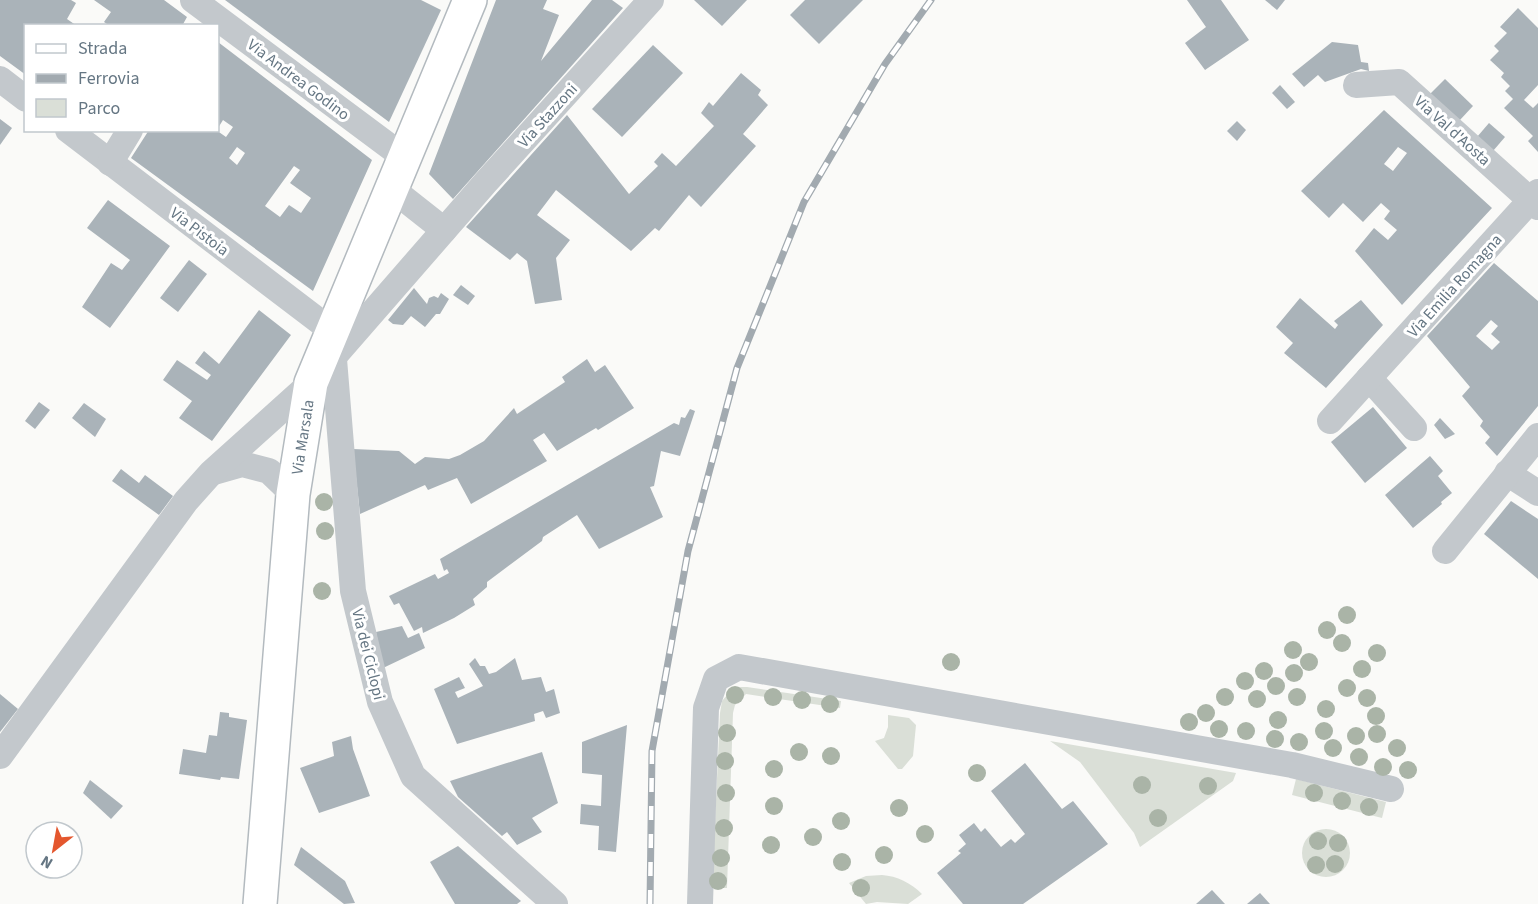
<svg xmlns="http://www.w3.org/2000/svg" width="1538" height="904" font-family="'Source Sans 3',sans-serif">
<style>
.green{fill:#dadfd7}
.building{fill:#aab3b9;fill-rule:evenodd}
.lines{fill:none;stroke-linecap:round;stroke-linejoin:round}
.secondary-casing{stroke:#b3babf;stroke-width:36}
.street{stroke:#c3c8cc;stroke-width:26}
.secondary{stroke:#fff;stroke-width:33}
.rail-casing{stroke:#a2aab0;stroke-width:7}
.rail{stroke:#fff;stroke-width:4.5;stroke-dasharray:14;stroke-linecap:butt}
.tree{fill:#aab4a7}
.labels{text-anchor:middle;stroke-width:6;stroke-linejoin:round;paint-order:stroke}
.street-label{font-size:16px;fill:#657683;stroke:#fff}
</style>
<rect width="100%" height="100%" fill="#fafaf8"/>
<g class="green">
<polygon points="734,687 747,687 841,701 840,708 746,694 735,705 733,713 727,888 712,888 720,713 722,701"/>
<polygon points="888,715 909,718 916,725 913,756 902,769 898,769 875,741 884,738 888,727"/>
<polygon points="1050,741 1236,773 1233,781 1140,847 1134,833 1080,762"/>
<polygon points="1296,779 1386,802 1382,818 1292,795"/>
<circle cx="1326" cy="853" r="24"/>
<path d="M882 875C897 876 911 883 922 894L908 904 877 902 866 904 849 883 866 876Z"/>
</g>
<g class="building">
<polygon points="0,0 71,0 76,3 67,19 77,26 26,26 26,75 0,56"/>
<polygon points="94,0 164,0 187,17 182,26 110,26 104,22 111,12"/>
<polygon points="225,0 421,0 441,10 389,122"/>
<polygon points="496,0 547,0 543,9 559,15 541,61 592,0 612,0 623,8 453,199 429,174"/>
<polygon points="694,0 747,0 722,26"/>
<polygon points="805,0 863,0 819,44 790,15"/>
<polygon points="1187,0 1221,0 1249,40 1205,70 1185,43 1206,27"/>
<polygon points="1265,0 1285,0 1277,10"/>
<polygon points="1518,8 1538,28 1538,85 1524,100 1533,108 1538,103 1538,152 1528,141 1533,136 1504,108 1513,99 1505,91 1510,86 1501,77 1504,73 1490,60 1499,51 1494,46 1507,33 1500,27"/>
<path d="M218 42 372 160 313 291 131 158 149 130H216L226 137 233 127 223 120 218 128ZM237 147 245 153 237 165 229 158ZM294 166 300 170 290 183 311 198 301 213 289 205 280 217 265 206Z"/>
<polygon points="1332,42 1358,45 1361,62 1368,63 1369,71 1361,69 1325,82 1318,75 1304,87 1292,74"/>
<polygon points="653,45 683,73 622,137 592,109"/>
<polygon points="741,73 761,90 758,95 768,105 743,134 756,146 701,207 689,195 659,231 655,228 631,251 556,190 537,215 570,240 556,258 562,300 535,304 527,261 517,253 510,260 466,227 567,115 629,194 658,166 654,162 662,153 676,166 714,126 701,113 709,102 713,106"/>
<polygon points="1445,79 1473,106 1459,121 1430,94"/>
<polygon points="1280,85 1295,102 1287,109 1272,93"/>
<path d="M1384 110 1492 208 1402 305 1355 251 1374 228 1388 240 1397 230 1384 219 1390 211 1381 203 1363 222 1343 203 1329 218 1301 191ZM1398 147 1407 153 1393 171 1384 164Z"/>
<polygon points="0,119 12,128 0,145"/>
<polygon points="1237,121 1246,130 1237,141 1227,131"/>
<polygon points="1489,123 1505,137 1493,151 1477,137"/>
<polygon points="108,200 170,246 110,328 82,307 111,263 122,270 130,260 87,228"/>
<polygon points="189,260 207,274 178,312 160,298"/>
<path d="M1494 263 1538 301V406L1497 456 1485 443 1490 437 1480 426 1483 421 1462 396 1470 387 1427 336ZM1491 320 1498 326 1491 334 1500 342 1492 350 1476 336Z"/>
<polygon points="461,285 475,296 468,305 453,295"/>
<polygon points="414,288 427,304 429,298 434,296 438,298 441,293 449,299 440,314 436,314 425,327 411,316 403,325 393,324 388,320"/>
<polygon points="1300,298 1335,329 1338,325 1334,321 1361,300 1383,325 1326,388 1284,353 1293,343 1276,327"/>
<polygon points="259,310 291,335 212,441 179,418 192,401 163,380 177,360 207,380 211,375 195,363 204,351 219,364"/>
<polygon points="587,359 595,372 605,365 634,408 598,430 596,428 557,451 544,433 533,440 547,461 471,504 457,478 428,490 425,485 360,514 353,449 399,451 415,464 425,457 449,459 460,455 484,441 514,408 517,414 565,382 562,377"/>
<polygon points="39,402 50,410 35,429 25,421"/>
<polygon points="84,403 106,419 95,437 72,418"/>
<polygon points="1373,407 1407,448 1365,483 1331,442"/>
<polygon points="690,409 695,411 680,456 661,451 654,486 650,487 663,517 599,549 577,515 543,537 542,541 487,582 487,587 473,599 475,605 454,618 423,633 422,627 414,631 399,603 394,605 389,596 435,574 438,579 449,573 447,569 444,571 440,559 674,423 679,425 681,417 685,418"/>
<polygon points="1440,418 1455,434 1445,439 1434,425"/>
<polygon points="1430,456 1443,471 1438,476 1452,493 1441,502 1442,504 1413,528 1385,495"/>
<polygon points="121,469 139,483 145,475 173,496 159,515 112,481"/>
<polygon points="1511,501 1538,519 1538,579 1484,534"/>
<polygon points="402,626 408,638 419,633 425,648 383,668 376,632"/>
<polygon points="475,658 480,666 485,666 489,674 496,672 515,658 522,680 541,677 546,692 554,689 560,713 546,718 543,711 534,714 535,721 457,744 434,689 459,677 465,688 455,692 458,698 483,686 469,664"/>
<polygon points="0,694 18,709 0,732"/>
<polygon points="220,712 229,713 229,717 247,720 239,779 221,777 220,780 179,774 183,749 206,753 209,735 217,736"/>
<polygon points="627,725 616,852 598,850 599,826 580,824 581,804 601,806 602,775 582,773 582,742"/>
<polygon points="351,736 353,749 370,796 319,813 300,768 334,756 332,742"/>
<polygon points="542,752 558,803 532,818 542,832 517,845 507,832 502,836 458,797 450,781"/>
<polygon points="1025,763 1062,809 1073,801 1108,844 1023,904 963,904 937,873 961,853 958,851 966,844 959,835 974,823 981,832 985,828 1001,847 1011,839 1015,843 1025,834 991,791"/>
<polygon points="90,780 123,806 111,819 83,793"/>
<polygon points="458,846 521,901 517,904 455,904 430,862"/>
<polygon points="301,847 345,881 355,903 344,904 294,865"/>
<polygon points="1212,890 1225,904 1196,904"/>
<polygon points="1260,893 1270,904 1247,904"/>
</g>
<g class="lines">
<defs>
<polyline id="secondary" points="260,904 293,494 311,383 470,0"/>
</defs>
<use href="#secondary" class="secondary-casing"/>
<g class="street">
<polyline points="193,0 405,158"/>
<polyline points="0,79 26,99"/>
<polyline points="1356,85 1399,82 1538,207"/>
<polyline points="68,130 332,331"/>
<polyline points="110,163 130,130"/>
<polyline points="392,189 444,230"/>
<polyline points="333,347 353,591 380,702 413,776 555,904"/>
<polyline points="1369,378 1414,428"/>
<polyline points="1330,421 1538,192"/>
<polyline points="214,472 242,464 269,471 293,494"/>
<polyline points="1507,473 1538,493"/>
<polyline points="1445,551 1538,436"/>
<polyline points="0,756 186,501 211,473 311,383 486,182 651,0"/>
<polyline points="700,904 706,708 716,679 739,667 1292,765 1391,789"/>
</g>
<use href="#secondary" class="secondary"/>
<defs>
<polyline id="rail" points="650,904 652,751 688,551 737,368 804,202 885,64 931,0"/>
</defs>
<use href="#rail" class="rail-casing"/>
<use href="#rail" class="rail"/>
</g>
<g class="tree">
<circle cx="324" cy="502" r="9"/>
<circle cx="325" cy="531" r="9"/>
<circle cx="322" cy="591" r="9"/>
<circle cx="1347" cy="615" r="9"/>
<circle cx="1327" cy="630" r="9"/>
<circle cx="1342" cy="643" r="9"/>
<circle cx="1293" cy="650" r="9"/>
<circle cx="1377" cy="653" r="9"/>
<circle cx="951" cy="662" r="9"/>
<circle cx="1309" cy="662" r="9"/>
<circle cx="1362" cy="669" r="9"/>
<circle cx="1264" cy="671" r="9"/>
<circle cx="1294" cy="673" r="9"/>
<circle cx="1245" cy="681" r="9"/>
<circle cx="1276" cy="686" r="9"/>
<circle cx="1347" cy="688" r="9"/>
<circle cx="735" cy="695" r="9"/>
<circle cx="773" cy="697" r="9"/>
<circle cx="1225" cy="697" r="9"/>
<circle cx="1297" cy="697" r="9"/>
<circle cx="1367" cy="698" r="9"/>
<circle cx="1257" cy="699" r="9"/>
<circle cx="802" cy="700" r="9"/>
<circle cx="830" cy="704" r="9"/>
<circle cx="1326" cy="709" r="9"/>
<circle cx="1206" cy="713" r="9"/>
<circle cx="1376" cy="716" r="9"/>
<circle cx="1278" cy="720" r="9"/>
<circle cx="1189" cy="722" r="9"/>
<circle cx="1219" cy="729" r="9"/>
<circle cx="1246" cy="731" r="9"/>
<circle cx="1324" cy="731" r="9"/>
<circle cx="727" cy="733" r="9"/>
<circle cx="1377" cy="734" r="9"/>
<circle cx="1356" cy="736" r="9"/>
<circle cx="1275" cy="739" r="9"/>
<circle cx="1299" cy="742" r="9"/>
<circle cx="1333" cy="748" r="9"/>
<circle cx="1397" cy="748" r="9"/>
<circle cx="799" cy="752" r="9"/>
<circle cx="831" cy="756" r="9"/>
<circle cx="1359" cy="757" r="9"/>
<circle cx="725" cy="761" r="9"/>
<circle cx="1383" cy="767" r="9"/>
<circle cx="774" cy="769" r="9"/>
<circle cx="1408" cy="770" r="9"/>
<circle cx="977" cy="773" r="9"/>
<circle cx="1142" cy="785" r="9"/>
<circle cx="1208" cy="786" r="9"/>
<circle cx="726" cy="793" r="9"/>
<circle cx="1314" cy="793" r="9"/>
<circle cx="1342" cy="801" r="9"/>
<circle cx="774" cy="806" r="9"/>
<circle cx="1369" cy="807" r="9"/>
<circle cx="899" cy="808" r="9"/>
<circle cx="1158" cy="818" r="9"/>
<circle cx="841" cy="821" r="9"/>
<circle cx="724" cy="828" r="9"/>
<circle cx="925" cy="834" r="9"/>
<circle cx="813" cy="837" r="9"/>
<circle cx="1318" cy="841" r="9"/>
<circle cx="1338" cy="843" r="9"/>
<circle cx="771" cy="845" r="9"/>
<circle cx="884" cy="855" r="9"/>
<circle cx="721" cy="858" r="9"/>
<circle cx="842" cy="862" r="9"/>
<circle cx="1335" cy="864" r="9"/>
<circle cx="1316" cy="865" r="9"/>
<circle cx="718" cy="881" r="9"/>
<circle cx="861" cy="888" r="9"/>
</g>
<g class="labels">
<g class="street-label">
<text transform="translate(299 79) rotate(37)" y="6">Via Andrea Godino</text>
<text transform="translate(547 115) rotate(-48)" y="6">Via Stazzoni</text>
<text transform="translate(1453 130) rotate(42)" y="6">Via Val d'Aosta</text>
<text transform="translate(200 231) rotate(37)" y="6">Via Pistoia</text>
<text transform="translate(1454 285) rotate(-48)" y="6">Via Emilia Romagna</text>
<text transform="translate(302 437) rotate(-81)" y="6">Via Marsala</text>
<text transform="translate(369 654) rotate(76)" y="6">Via dei Ciclopi</text>
</g>
</g>
<rect x="24" y="24" width="195" height="108" fill="#ffffff" stroke="#c1c8cd" stroke-width="1.5"/>
<rect x="36" y="44" width="30" height="9" fill="#ffffff" stroke="#c1c8cd" stroke-width="1.5"/>
<text x="78" y="54" font-size="18" fill="#657683">Strada</text>
<rect x="36" y="74" width="30" height="9" fill="#a2aab0" stroke="#c1c8cd" stroke-width="1.5"/>
<text x="78" y="84" font-size="18" fill="#657683">Ferrovia</text>
<rect x="36" y="99" width="30" height="18" fill="#dadfd7" stroke="#c1c8cd" stroke-width="1.5"/>
<text x="78" y="114" font-size="18" fill="#657683">Parco</text>
<g transform="translate(54 850) rotate(211)"><circle r="28" fill="#ffffff" stroke="#c1c8cd" stroke-width="1.5"/>
<path d="M0-4.5L10 22L0 15L-10 22Z" fill="#e4572e"/>
<text y="-9" font-size="16" font-weight="bold" text-anchor="middle" fill="#657683">N</text>
</g>
</svg>
